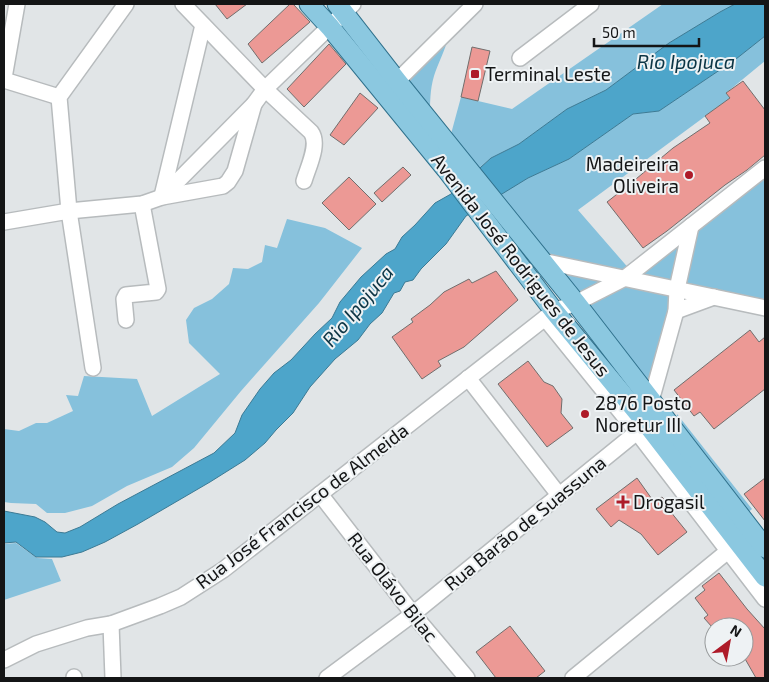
<svg xmlns="http://www.w3.org/2000/svg" width="769" height="682" font-family="'Exo 2',sans-serif">
<style>
.green{fill:#86c1dc}
.water{fill:#4da5ca;stroke:#3c7a94}
.building{fill:#ec9995;stroke:#716e6d}
.lines{fill:none;stroke-linecap:round;stroke-linejoin:round}
.minor-casing{stroke:#b7bbbd;stroke-width:18}
.major-casing{stroke:#2f718c;stroke-width:21}
.minor{stroke:#fff;stroke-width:15}
.major{stroke:#8bc8e0;stroke-width:19}
.poi-dot{fill:#ae1b29;stroke:#eef2f4;stroke-width:2}
.labels{text-anchor:middle;stroke-width:4;stroke-linejoin:round;paint-order:stroke}
.poi-label{font-size:19px;fill:#141516;stroke:#eef2f4;text-anchor:start}
.street-label{font-size:19px;fill:#141516;stroke:#eef2f4}
.water-label{font-size:20px;font-style:italic;fill:#0c3545;stroke:#eef2f4}
</style>
<rect width="100%" height="100%" fill="#e1e5e7"/>
<g class="green">
<polygon points="663,4 735,4 720,12 669,43 606,90 567,109 519,144 491,158 472,174 451,134 461,97 512,109"/>
<polygon points="765,36 765,61 726,93 730,98 578,210 631,271 624,275 542,258 492,199 528,178 569,159 633,114 659,111 736,59"/>
<path d="M448 38C445 51 438 63 434 76 430 89 430 103 430 117L407 82Z"/>
<polygon points="765,170 765,305 680,287 693,227"/>
<polygon points="287,219 325,228 362,248 319,303 241,391 194,448 172,467 127,486 92,506 65,513 47,513 36,504 11,503 4,502 4,429 19,431 36,423 47,423 73,411 66,395 78,396 84,376 137,379 152,416 220,374 189,343 186,320 194,308 212,299 229,284 233,268 248,269 262,262 265,245 277,248"/>
<polygon points="689,229 676,287 628,277"/>
<polygon points="545,262 621,278 576,301"/>
<polygon points="625,279 675,290 650,397 583,309"/>
<polygon points="677,414 752,509 745,515 676,427"/>
<polygon points="16,543 37,558 52,559 61,581 4,600 4,544"/>
</g>
<polygon class="water" points="735,4 765,4 765,36 736,59 659,111 633,114 569,159 528,178 466,216 446,244 421,269 413,280 405,282 400,291 394,293 382,313 370,324 358,340 335,359 310,387 293,413 276,430 265,443 245,460 210,482 138,524 105,542 82,552 62,557 36,557 16,542 4,543 4,511 35,517 45,522 57,532 65,533 80,527 118,504 214,453 235,433 242,415 260,389 274,373 291,360 315,334 332,318 340,302 361,277 386,254 395,249 402,237 415,225 435,203 451,194 491,158 519,144 567,109 606,90 669,43 720,12"/>
<g class="building">
<polygon points="215,4 247,4 227,19"/>
<polygon points="290,4 293,4 310,22 262,63 248,44"/>
<polygon points="329,44 346,64 304,107 287,89"/>
<polygon points="472,47 490,51 478,101 461,97"/>
<polygon points="743,81 765,110 765,155 747,170 725,185 667,231 643,248 607,202 630,184 673,148 710,123 705,116 730,98 726,93"/>
<polygon points="360,93 378,108 344,145 330,135"/>
<polygon points="403,167 411,175 382,202 374,193"/>
<polygon points="349,177 376,204 349,230 322,203"/>
<polygon points="496,271 518,300 464,347 438,361 441,366 422,379 392,337 413,322 411,319 430,305 444,292 469,279 472,283"/>
<polygon points="750,330 759,342 765,337 765,389 714,429 700,412 694,416 674,390"/>
<polygon points="528,361 544,382 553,386 562,399 561,413 573,428 547,447 498,384"/>
<polygon points="637,478 654,502 662,497 672,509 670,511 687,532 658,555 641,534 619,520 611,527 596,509"/>
<polygon points="765,478 765,521 744,494"/>
<polygon points="719,573 747,609 765,629 765,678 756,678 744,657 744,627 712,627 704,618 708,615 695,598 705,590 702,586"/>
<polygon points="510,626 545,671 536,678 496,678 476,652"/>
</g>
<g class="lines">
<defs>
<g id="minor">
<path d="M183 4 265 89 311 132C320 144 308 167 304 181"/>
<polyline points="520,58 591,4"/>
<polyline points="4,78 17,4"/>
<polyline points="4,80 59,97"/>
<polyline points="389,89 475,4"/>
<polyline points="162,196 203,25"/>
<polyline points="162,197 254,104 265,89 353,4"/>
<polyline points="4,222 69,211 142,204 162,197 223,186 228,182 235,171 254,104"/>
<polyline points="542,261 765,308"/>
<polyline points="676,311 714,297"/>
<polyline points="545,318 637,432 765,599"/>
<polyline points="126,320 124,299 126,295 156,292 158,289 142,204"/>
<polyline points="93,368 69,211 59,97 126,4"/>
<polyline points="468,378 559,495"/>
<polyline points="320,494 413,614 467,678"/>
<polyline points="111,624 113,678"/>
<polyline points="4,660 36,644 87,628 111,624 160,606 181,597 223,570 554,311 576,303 625,278 765,168"/>
<polyline points="74,678 74,677"/>
<polyline points="327,678 413,614 637,432 651,401 676,311 677,289 691,226"/>
<polyline points="573,678 728,551"/>
</g>
<g id="major">
<polyline points="309,4 330,27 446,169 554,311 643,419 765,577"/>
<polyline points="337,4 397,81 576,303 765,548"/>
</g>
</defs>
<use href="#minor" class="minor-casing"/>
<use href="#major" class="major-casing"/>
<use href="#minor" class="minor"/>
<use href="#major" class="major"/>
</g>
<g class="poi-dot">
<rect x="470" y="69" width="10" height="10" rx="2.5"/>
<circle cx="689" cy="175" r="5"/>
<circle cx="585" cy="414" r="5"/>
<path d="M620.5 494.5h5v5h5v5h-5v5h-5v-5h-5v-5h5z"/>
</g>
<g class="labels">
<g class="poi-label">
<text x="485" y="81">Terminal Leste</text>
<text x="679" y="171" text-anchor="end">Madeireira<tspan x="679" dy="22">Oliveira</tspan></text>
<text x="595" y="410">2876 Posto<tspan x="595" dy="22">Noretur III</tspan></text>
<text x="633" y="509">Drogasil</text>
</g>
<g class="street-label">
<text transform="translate(521 265) rotate(52)" y="7">Avenida José Rodrigues de Jesus</text>
<text transform="translate(302 506) rotate(-37)" y="7">Rua José Francisco de Almeida</text>
<text transform="translate(525 523) rotate(-39)" y="7">Rua Barão de Suassuna</text>
<text transform="translate(393 587) rotate(52)" y="7">Rua Olávo Bilac</text>
</g>
<g class="water-label">
<text x="686" y="69">Rio Ipojuca</text>
<text transform="translate(358 306) rotate(-50)" y="7">Rio Ipojuca</text>
</g>
</g>
<rect width="769" height="682" fill="none" stroke="#141516" stroke-width="10"/>
<g transform="translate(729 642) rotate(32)"><circle r="24" fill="#eef2f4" stroke="#979a9b"/>
<path d="M0-4L9 19L0 12L-9 19Z" fill="#ae1b29"/>
<text y="-8" font-size="14" font-weight="bold" text-anchor="middle" fill="#141516">N</text>
</g>
<path d="M594 38v8h105v-8" fill="none" stroke="#141516" stroke-width="2.5"/>
<text x="602" y="38" font-size="15" fill="#141516" stroke="#eef2f4" stroke-width="4" paint-order="stroke">50 m</text>
</svg>
